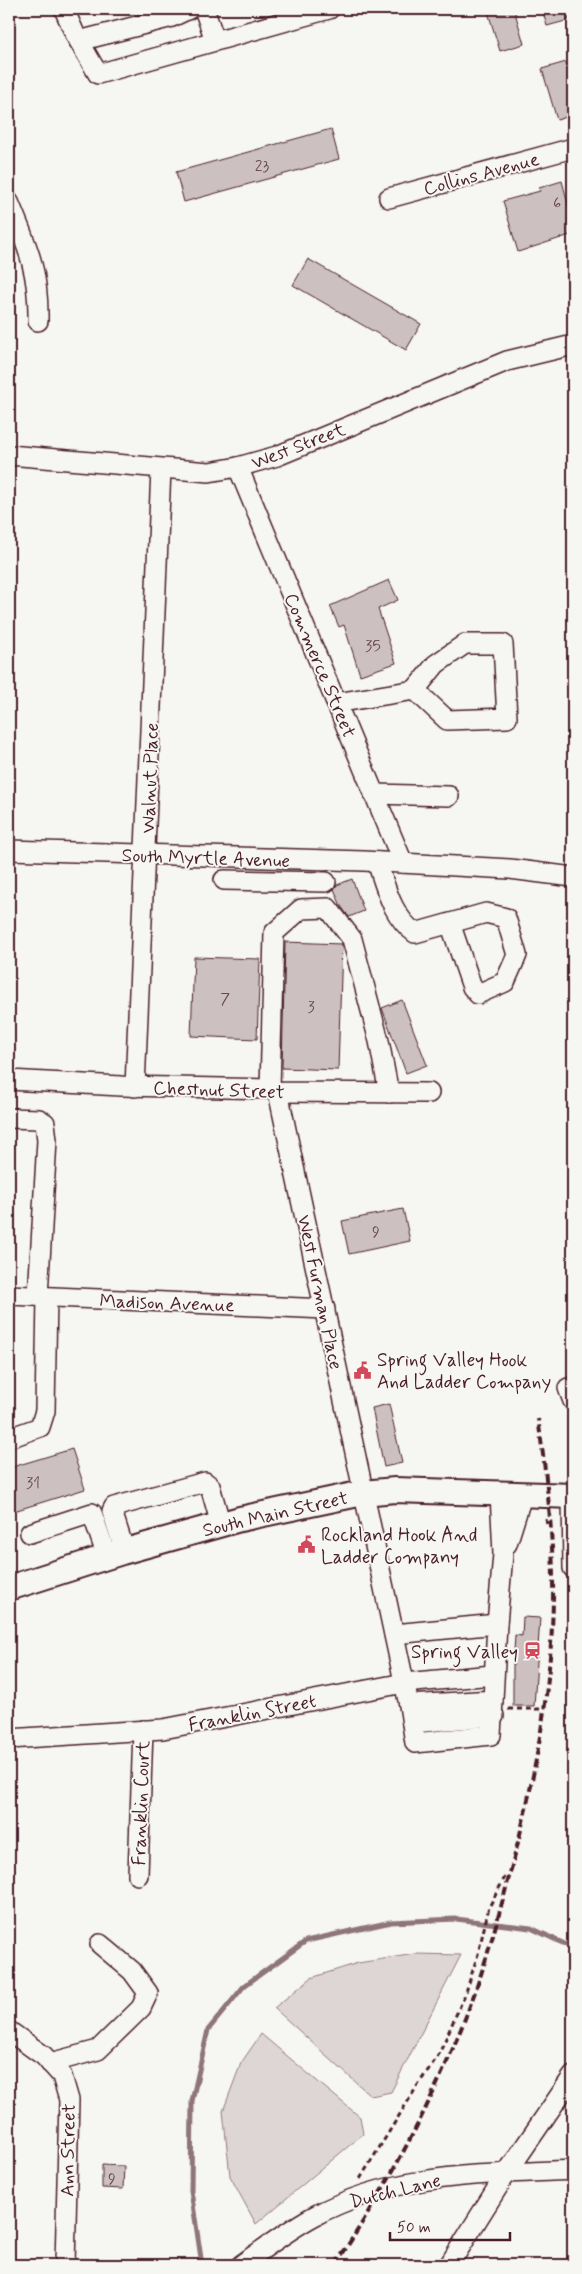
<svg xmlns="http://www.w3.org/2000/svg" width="582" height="2274" font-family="Mynerve,sans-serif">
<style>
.green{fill:#ddd6d5;stroke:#947a80}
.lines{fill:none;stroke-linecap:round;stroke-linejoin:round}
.stream{stroke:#8e747a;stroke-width:5}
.building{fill:#ccc1c0;stroke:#4a1f2b}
.minor-casing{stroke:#4a1f2b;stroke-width:22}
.major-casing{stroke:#4a1f2b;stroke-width:28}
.path{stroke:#4a1f2b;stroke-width:3;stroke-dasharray:5 4;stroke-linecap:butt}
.minor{stroke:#f6f6f2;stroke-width:19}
.major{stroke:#f6f6f2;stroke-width:24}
.rail{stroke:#4a1f2b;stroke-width:4;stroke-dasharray:8 4;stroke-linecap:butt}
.labels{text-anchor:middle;stroke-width:4;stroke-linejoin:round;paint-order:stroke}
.number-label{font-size:16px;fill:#6a4850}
.street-label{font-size:19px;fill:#4a1f2b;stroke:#f6f6f2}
.poi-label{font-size:19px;fill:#4a1f2b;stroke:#f6f6f2;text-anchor:start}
</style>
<rect width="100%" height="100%" fill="#f6f6f2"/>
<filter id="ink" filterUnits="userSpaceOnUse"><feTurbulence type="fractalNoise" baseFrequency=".02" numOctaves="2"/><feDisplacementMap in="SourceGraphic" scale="10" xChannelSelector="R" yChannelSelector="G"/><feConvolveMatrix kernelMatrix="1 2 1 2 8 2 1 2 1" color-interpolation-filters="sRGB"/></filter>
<g filter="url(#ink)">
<g class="green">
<polygon points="415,1954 461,1955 391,2092 371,2096 274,2008 311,1978 358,1963"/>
<polygon points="261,2034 360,2117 363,2134 256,2224 230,2176 223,2111 241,2063"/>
</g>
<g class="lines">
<polyline class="stream" points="202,2265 191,2191 192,2101 208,2030 244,1986 306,1941 391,1922 456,1919 531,1928 573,1948"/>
</g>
<g class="building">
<polygon points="487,9 514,9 524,44 500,51"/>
<polygon points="542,9 566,9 569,20 547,26"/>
<polygon points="566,62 573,87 573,115 557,120 542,69"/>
<polygon points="331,129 339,159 184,202 176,172"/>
<polygon points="562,181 573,222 573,234 518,252 503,201 540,191 539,188"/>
<polygon points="308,259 421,324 406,350 293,285"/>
<polygon points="389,580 398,600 378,609 396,663 360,675 344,625 339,627 330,606"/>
<polygon points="352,879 364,911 349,917 341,906 334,889 337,885"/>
<polygon points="285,942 342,944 338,1070 282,1068"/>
<polygon points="194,957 260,959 257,1039 191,1036"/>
<polygon points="402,1000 427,1065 406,1073 382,1008"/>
<polygon points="403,1209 410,1241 349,1254 342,1221"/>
<polygon points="389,1404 402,1463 384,1467 372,1408"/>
<polygon points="72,1449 85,1489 14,1511 9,1494 9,1468"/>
<polygon points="523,1617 540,1618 534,1706 513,1706 513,1652 514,1652 515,1635 522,1636"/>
<polygon points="102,2165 124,2166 123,2189 102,2188"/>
</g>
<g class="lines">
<defs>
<g id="minor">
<polyline points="64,9 75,34 98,74 329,9"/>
<polyline points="204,9 215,40"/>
<polyline points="79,41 172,17 189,9"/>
<polyline points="389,198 573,148"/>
<path d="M9 202C28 247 39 272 38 321"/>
<polyline points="9,455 209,472 238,467 277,456 507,361 573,345"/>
<polyline points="238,467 403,863"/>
<polyline points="336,703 415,690 436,664 465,644 503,644 507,718 447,720 415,690"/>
<polyline points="374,794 449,796"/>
<polyline points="9,850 364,861 510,869 573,877"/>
<path d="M377 862C386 888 392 916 415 933L486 913 506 918 517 955 505 982 478 994 472 987 450 923"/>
<polyline points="224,880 326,882"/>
<polyline points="9,1080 121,1086 270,1089 278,1092 429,1093"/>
<polyline points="135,1087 161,469"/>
<polyline points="270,1089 274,933 301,909 328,908 352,939 379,1041 389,1093"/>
<polyline points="278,1092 409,1705 493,1700 497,1624 503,1554 500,1493"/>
<polyline points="9,1118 39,1119 45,1123 47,1140 38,1296"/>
<polyline points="9,1295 325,1309"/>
<polyline points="568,1388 573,1401"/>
<polyline points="9,1438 40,1427 45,1411 47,1297"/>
<polyline points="572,1496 573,1568"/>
<polyline points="30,1533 92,1513 107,1557"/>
<polyline points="507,1544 523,1493"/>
<polyline points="125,1552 112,1511 114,1507 205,1482 210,1486 221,1525"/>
<polyline points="394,1634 497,1624"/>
<polyline points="409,1705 415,1743 491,1735 493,1700"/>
<polyline points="412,1723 494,1716"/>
<polyline points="9,1739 163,1729 404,1683 493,1675"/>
<polyline points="138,1875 143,1730"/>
<polyline points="9,2031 44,2056 62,2076 69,2100 65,2265"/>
<polyline points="50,2063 98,2050 141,2008 148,1993 132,1971 100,1944"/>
<path d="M241 2265C265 2248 288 2230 314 2216 396 2172 483 2175 573 2170"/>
<polyline points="449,2265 506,2174 573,2076"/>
</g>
<polyline id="major" points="9,1588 122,1552 240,1519 363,1493 395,1490 573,1496"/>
</defs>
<use href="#minor" class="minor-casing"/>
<use href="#major" class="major-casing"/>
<g class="path">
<polyline points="546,1519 547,1525"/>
<polyline points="508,1709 541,1709"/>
<polyline points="360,2179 416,2088 439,2054 466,1992 478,1954 489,1907 505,1877"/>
</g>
<use href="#minor" class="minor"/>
<use href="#major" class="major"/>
<path class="rail" d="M335 2265C387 2187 432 2104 466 2016 486 1965 500 1911 514 1858 536 1773 551 1689 553 1601 554 1540 547 1479 538 1419"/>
</g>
</g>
<defs>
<symbol id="civic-bare" viewBox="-9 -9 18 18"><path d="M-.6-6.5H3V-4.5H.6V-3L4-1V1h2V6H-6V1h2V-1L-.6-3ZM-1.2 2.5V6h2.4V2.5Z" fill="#d1495b" stroke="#f6f6f2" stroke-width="2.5" paint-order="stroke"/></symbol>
<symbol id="station-bare" viewBox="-9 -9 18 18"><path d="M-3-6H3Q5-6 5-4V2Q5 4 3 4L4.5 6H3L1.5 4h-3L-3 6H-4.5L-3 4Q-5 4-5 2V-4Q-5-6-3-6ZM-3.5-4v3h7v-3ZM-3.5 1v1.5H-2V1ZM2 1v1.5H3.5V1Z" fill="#d1495b" stroke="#f6f6f2" stroke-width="2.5" paint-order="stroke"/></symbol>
</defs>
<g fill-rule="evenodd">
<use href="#civic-bare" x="350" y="1358" width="25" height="25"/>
<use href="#civic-bare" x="294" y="1532" width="25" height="25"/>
<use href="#station-bare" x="520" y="1638" width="25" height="25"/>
</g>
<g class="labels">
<g class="number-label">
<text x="262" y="171">23</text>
<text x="557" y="208">6</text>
<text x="373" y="651">35</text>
<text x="225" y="1004">7</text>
<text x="311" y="1012">3</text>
<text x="376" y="1237">9</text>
<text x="33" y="1488">31</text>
<text x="112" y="2184">9</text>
</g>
<g class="street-label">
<text transform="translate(481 173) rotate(-15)" y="7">Collins Avenue</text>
<text transform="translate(298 445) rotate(-21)" y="7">West Street</text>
<text transform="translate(321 665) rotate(67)" y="7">Commerce Street</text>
<text transform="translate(149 778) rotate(-88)" y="7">Walnut Place</text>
<text transform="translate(206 857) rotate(2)" y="7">South Myrtle Avenue</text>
<text transform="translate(219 1089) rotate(2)" y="7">Chestnut Street</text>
<text transform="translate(321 1292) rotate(78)" y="7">West Furman Place</text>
<text transform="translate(167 1302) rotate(2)" y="7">Madison Avenue</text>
<text transform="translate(275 1513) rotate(-13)" y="7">South Main Street</text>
<text transform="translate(252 1712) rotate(-11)" y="7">Franklin Street</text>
<text transform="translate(140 1803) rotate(-88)" y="7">Franklin Court</text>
<text transform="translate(67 2150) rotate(-89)" y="7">Ann Street</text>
<text transform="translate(395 2190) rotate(-14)" y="7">Dutch Lane</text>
</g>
<g class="poi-label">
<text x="377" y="1366">Spring Valley Hook<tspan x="377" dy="22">And Ladder Company</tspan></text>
<text x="321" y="1541">Rockland Hook And<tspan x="321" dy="22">Ladder Company</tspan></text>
<text x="518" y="1658" text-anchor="end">Spring Valley</text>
</g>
</g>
<rect width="582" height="2274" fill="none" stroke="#f6f6f2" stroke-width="30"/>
<rect x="15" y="15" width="552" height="2244" fill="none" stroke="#4a1f2b" stroke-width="2" filter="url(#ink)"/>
<path d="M390 2232v8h120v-8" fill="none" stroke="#4a1f2b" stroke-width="2.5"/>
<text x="397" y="2232" font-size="15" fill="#4a1f2b" stroke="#f6f6f2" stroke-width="4" paint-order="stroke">50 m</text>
</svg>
